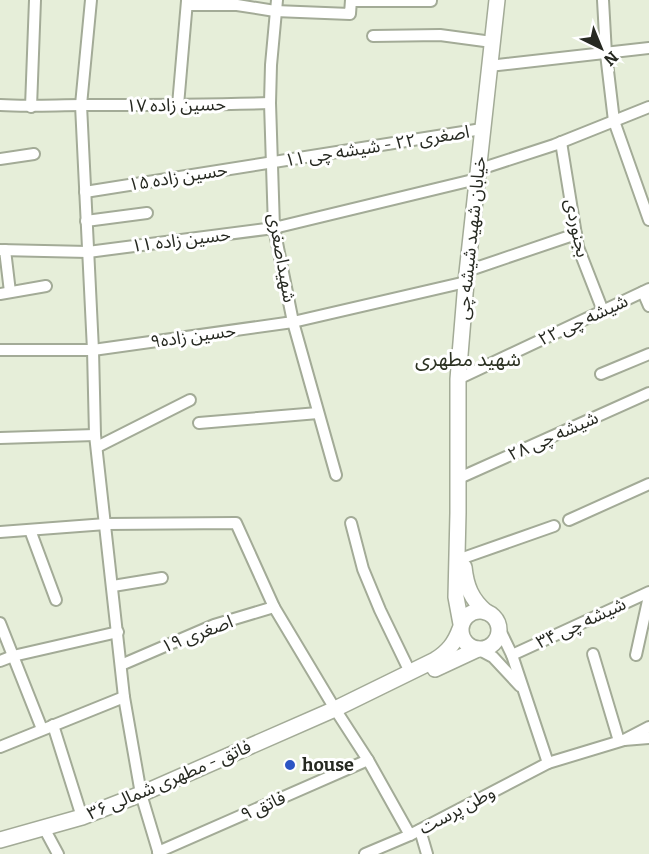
<svg xmlns="http://www.w3.org/2000/svg" width="649" height="854" font-family="Bitter,'Noto Sans Arabic',serif">
<style>
.lines{fill:none;stroke-linecap:round;stroke-linejoin:round}
.street-casing{stroke:#a3ab97;stroke-width:14}
.secondary-casing{stroke:#a3ab97;stroke-width:18}
.street{stroke:#fff;stroke-width:10}
.secondary{stroke:#fff;stroke-width:15}
.poi-dot{fill:#2b55c4;stroke:#fff;stroke-width:2}
.labels{text-anchor:middle;stroke-width:6;stroke-linejoin:round;paint-order:stroke}
.street-label{font-size:18px;fill:#262921;stroke:#fff}
.poi-label{font-size:18px;font-weight:bold;fill:#262921;stroke:#fff;text-anchor:start}
.neighbourhood-label{font-size:20px;fill:#2b3121;stroke:#fff}
</style>
<rect width="100%" height="100%" fill="#e6eed9"/>
<g class="lines">
<defs>
<g id="street">
<polyline points="91,0 81,105 93,350 95,435 124,697 141,794 159,854"/>
<polyline points="277,0 271,65 270,103 274,228 293,322 336,475"/>
<polyline points="603,0 606,54 614,121 649,220"/>
<polyline points="351,1 431,1"/>
<polyline points="187,5 237,5 275,11 350,14 351,0"/>
<polyline points="373,36 440,35 492,42"/>
<polyline points="489,66 649,48"/>
<path d="M0 105C28 107 56 105 84 105 146 105 208 105 270 103"/>
<polyline points="178,105 187,1"/>
<polyline points="31,107 35,0"/>
<polyline points="561,142 578,247 603,311"/>
<polyline points="0,159 34,154"/>
<polyline points="477,170 554,145 649,107"/>
<polyline points="85,192 482,129"/>
<polyline points="86,221 147,213"/>
<polyline points="0,250 88,252 274,228 477,179"/>
<polyline points="5,250 10,292"/>
<polyline points="467,271 576,234"/>
<polyline points="643,292 649,306"/>
<polyline points="0,294 46,286"/>
<polyline points="0,350 93,350 293,322 466,282"/>
<polyline points="601,374 649,354"/>
<polyline points="458,379 649,289"/>
<polyline points="199,423 318,413"/>
<polyline points="0,438 95,435"/>
<polyline points="97,447 190,400"/>
<polyline points="457,479 649,393"/>
<polyline points="569,520 649,484"/>
<polyline points="351,523 363,569 380,610 410,672"/>
<polyline points="30,530 56,600"/>
<polyline points="0,532 106,524 236,523 274,607 335,709 368,760 410,835"/>
<polyline points="463,558 554,526"/>
<polyline points="113,586 162,578"/>
<polyline points="0,623 42,729"/>
<polyline points="498,626 512,655 548,763"/>
<polyline points="478,649 493,657 520,686"/>
<polyline points="593,654 619,741"/>
<polyline points="512,655 649,592"/>
<polyline points="636,655 649,596"/>
<polyline points="0,661 13,656 118,632"/>
<polyline points="121,665 214,625 274,607"/>
<polyline points="53,725 82,817"/>
<polyline points="649,727 624,740 649,738"/>
<polyline points="0,747 124,697"/>
<polyline points="44,828 58,854"/>
<polyline points="420,830 427,854"/>
<polyline points="158,852 368,760"/>
<polyline points="365,854 410,835 548,763 624,740"/>
</g>
<g id="secondary">
<path d="M464 567C466 586 471 599 486 612"/>
<circle cx="480" cy="630" r="19"/>
<polyline points="461,624 456,597 458,513 458,379 466,282 497,0"/>
<polyline points="435,669 478,649"/>
<path d="M0 840 82 817 141 794 335 709 435 660C448 652 455 643 460 629"/>
</g>
</defs>
<use href="#street" class="street-casing"/>
<use href="#secondary" class="secondary-casing"/>
<use href="#street" class="street"/>
<use href="#secondary" class="secondary"/>
</g>
<circle class="poi-dot" cx="290" cy="765" r="6"/>
<g class="labels">
<g class="street-label">
<text transform="translate(176 105) rotate(-1)" y="6">حسین زاده ۱۷</text>
<text transform="translate(377 146) rotate(-9)" y="6">اصغری ۲۲ - شیشه چی ۱۱</text>
<text transform="translate(178 177) rotate(-9)" y="6">حسین زاده ۱۵</text>
<text transform="translate(577 228) rotate(78)" y="6">بجنوردی</text>
<text transform="translate(471 238) rotate(-84)" y="6">خیابان شهید شیشه چی</text>
<text transform="translate(181 240) rotate(-7)" y="6">حسین زاده ۱۱</text>
<text transform="translate(282 258) rotate(80)" y="6">شهیداصغری</text>
<text transform="translate(583 320) rotate(-25)" y="6">شیشه چی ۲۲</text>
<text transform="translate(193 336) rotate(-8)" y="6">حسین زاده۹</text>
<text transform="translate(553 436) rotate(-24)" y="6">شیشه چی ۲۸</text>
<text transform="translate(581 623) rotate(-25)" y="6">شیشه چی ۳۴</text>
<text transform="translate(197 634) rotate(-21)" y="6">اصغری ۱۹</text>
<text transform="translate(169 780) rotate(-23)" y="6">فاتق - مطهری شمالی ۳۶</text>
<text transform="translate(263 806) rotate(-24)" y="6">فاتق ۹</text>
<text transform="translate(457 810) rotate(-28)" y="6">وطن پرست</text>
</g>
<g class="poi-label">
<text x="302" y="771">house</text>
</g>
<g class="neighbourhood-label">
<text x="468" y="366">شهید مطهری</text>
</g>
</g>
<g transform="translate(601 48) rotate(137)" stroke="#ffffff" stroke-width="4.5" paint-order="stroke">
<path d="M0-4.5L10 22L0 15L-10 22Z" fill="#262921"/>
<text y="-9" font-size="16" font-weight="bold" text-anchor="middle" fill="#262921">N</text>
</g>
</svg>
